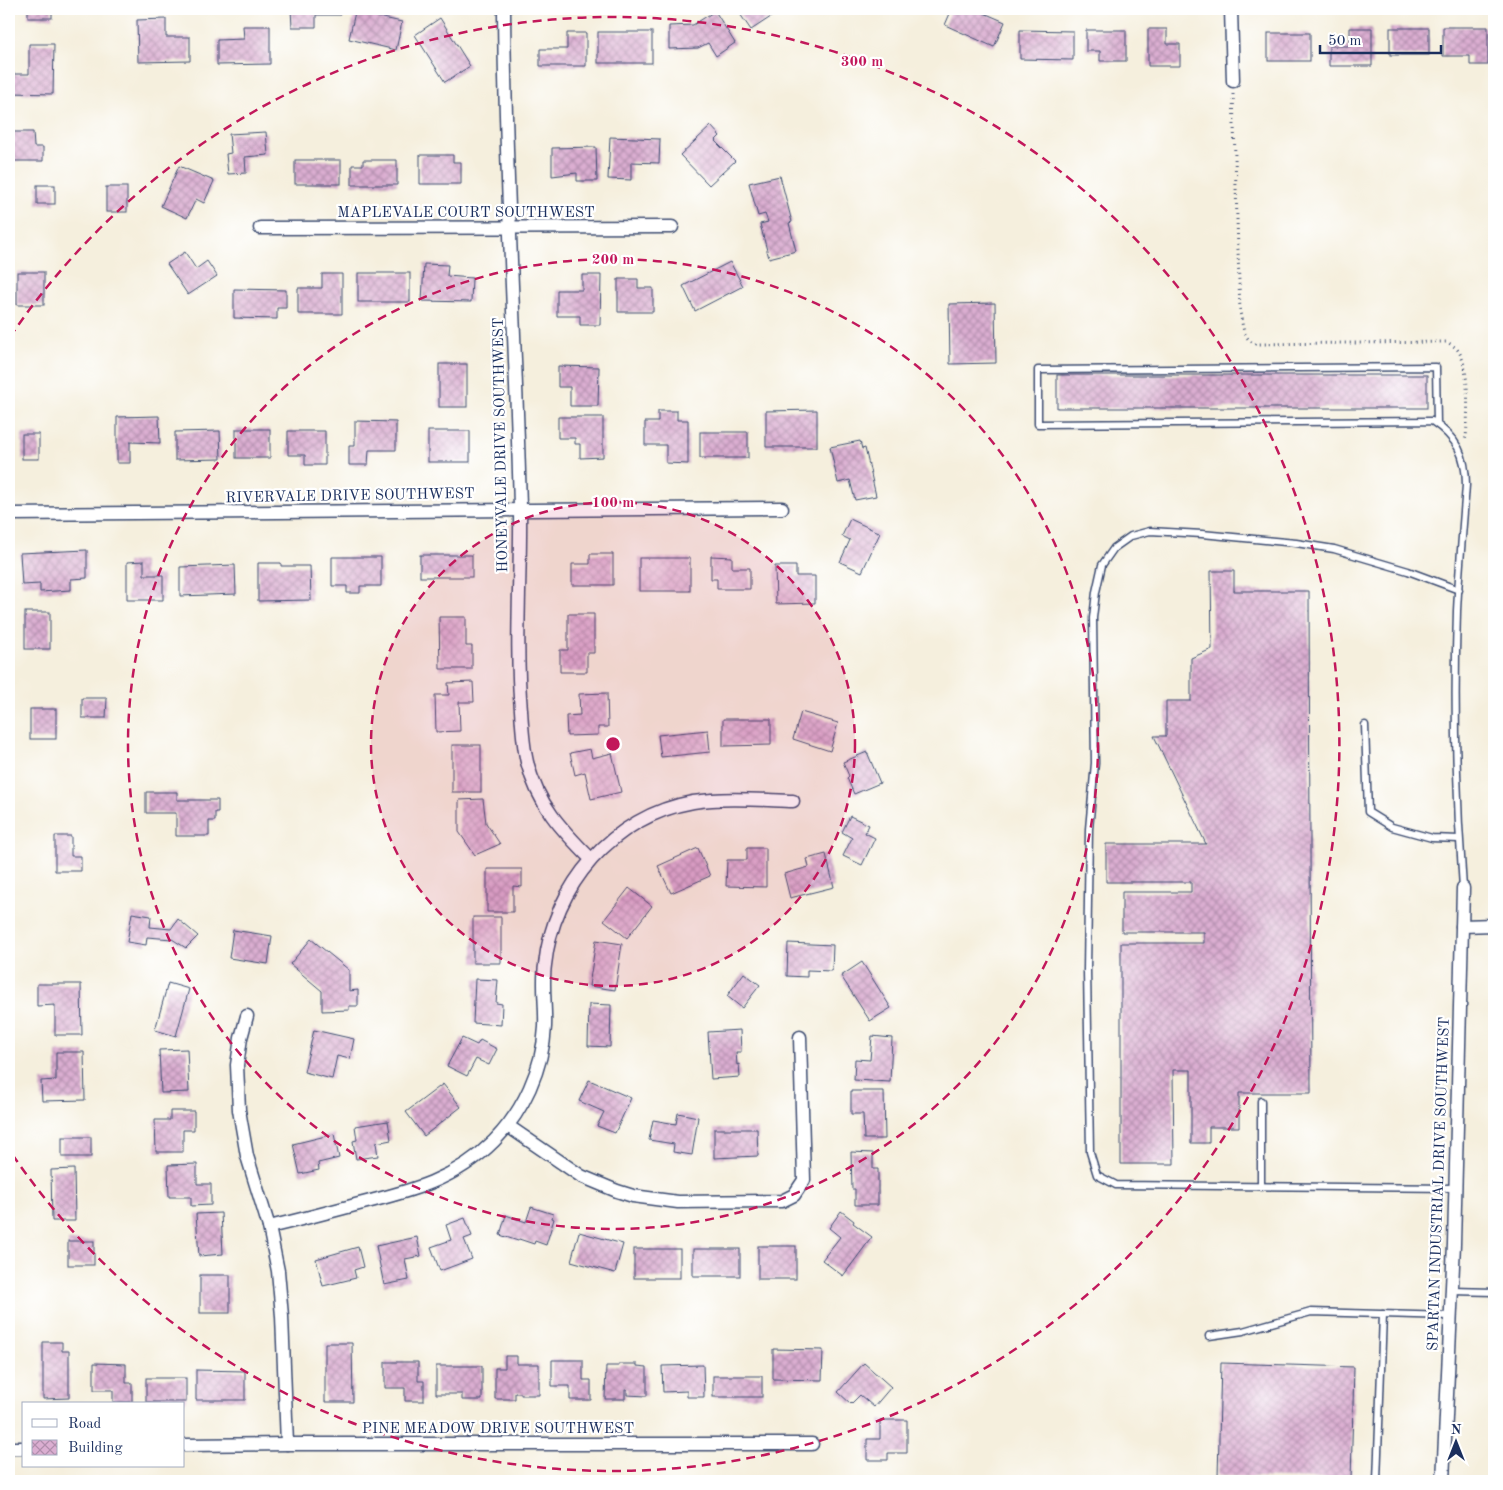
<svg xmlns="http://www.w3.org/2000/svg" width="1503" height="1490" font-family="'Old Standard TT',serif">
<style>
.building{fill:url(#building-cross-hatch)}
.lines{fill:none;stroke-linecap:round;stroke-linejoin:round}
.lane-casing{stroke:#3c4c71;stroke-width:9}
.street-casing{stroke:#3c4c71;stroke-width:15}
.path{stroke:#3c4c71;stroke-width:3;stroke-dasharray:1 4;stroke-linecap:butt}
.lane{stroke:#fff;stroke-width:6}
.street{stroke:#fff;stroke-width:12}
.ring{fill:none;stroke:#c2185b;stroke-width:2.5;stroke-dasharray:9 6}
.labels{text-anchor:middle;stroke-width:4.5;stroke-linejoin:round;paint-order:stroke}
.street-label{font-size:15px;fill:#1b2f5e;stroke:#fff}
.centre{fill:#c2185b;stroke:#fff;stroke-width:2.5}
.ring-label{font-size:15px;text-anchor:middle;font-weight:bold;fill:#c2185b;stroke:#fff;stroke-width:4.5;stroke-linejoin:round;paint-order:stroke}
</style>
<defs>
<pattern id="building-cross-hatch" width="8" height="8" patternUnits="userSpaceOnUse" patternTransform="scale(1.25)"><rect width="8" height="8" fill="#dbaed1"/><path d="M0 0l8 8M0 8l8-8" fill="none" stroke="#b18ead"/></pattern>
</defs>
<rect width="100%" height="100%" fill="#fff"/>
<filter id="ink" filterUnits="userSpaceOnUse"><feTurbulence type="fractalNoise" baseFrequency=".02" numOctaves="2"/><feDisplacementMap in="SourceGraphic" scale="10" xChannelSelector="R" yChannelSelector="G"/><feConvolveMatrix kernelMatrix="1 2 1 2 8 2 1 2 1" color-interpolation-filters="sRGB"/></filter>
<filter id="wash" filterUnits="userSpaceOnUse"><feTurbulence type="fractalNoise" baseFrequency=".0096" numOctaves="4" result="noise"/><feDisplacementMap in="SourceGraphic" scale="20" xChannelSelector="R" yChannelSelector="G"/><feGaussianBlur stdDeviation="1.12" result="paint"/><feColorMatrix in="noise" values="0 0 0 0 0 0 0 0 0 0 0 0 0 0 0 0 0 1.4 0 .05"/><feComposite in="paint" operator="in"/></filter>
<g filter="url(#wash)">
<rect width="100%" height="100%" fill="#f5efdd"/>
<g id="blocks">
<g class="building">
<rect x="28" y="9" width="24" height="9"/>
<polygon points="291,9 341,9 341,15 316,15 316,27 292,27"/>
<polygon points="748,9 783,9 751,30 740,14"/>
<polygon points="952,9 975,9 1005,22 994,47 945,25"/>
<polygon points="715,11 735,43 716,56 708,43 698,48 669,49 669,26 693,25"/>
<polygon points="355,12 402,22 396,50 349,39"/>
<polygon points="440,18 470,66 445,82 415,35"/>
<polygon points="166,19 166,37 190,37 190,61 138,62 137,20"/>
<polygon points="243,26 270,26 270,64 217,65 217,40 244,39"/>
<polygon points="1443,27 1488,27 1488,65 1470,65 1470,56 1443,56"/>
<polygon points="1350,28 1372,28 1372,66 1329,66 1329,46 1350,46"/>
<rect x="1390" y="28" width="39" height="27"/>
<polygon points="1148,29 1167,29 1167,44 1180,44 1180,66 1148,66"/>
<polygon points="1020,30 1073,31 1073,60 1020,59"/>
<polygon points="1086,30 1126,30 1126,61 1100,61 1100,51 1086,51"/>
<rect x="598" y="32" width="54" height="31"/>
<polygon points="567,33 586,33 586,66 540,66 540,49 567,49"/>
<rect x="1268" y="33" width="42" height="28"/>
<polygon points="29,44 54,44 53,94 11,93 12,74 29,74"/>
<polygon points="711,126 720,136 715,141 735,161 709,185 680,155"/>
<polygon points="12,132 33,132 34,147 43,147 43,161 13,161"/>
<polygon points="266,132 268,155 245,157 246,173 228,174 226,154 231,153 229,134"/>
<polygon points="610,137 660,139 659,163 631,162 631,180 608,179"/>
<polygon points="596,147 597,181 577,181 577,173 552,176 552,148"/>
<polygon points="420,155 453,155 453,162 461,162 461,184 420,184"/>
<rect x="295" y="160" width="46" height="24"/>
<polygon points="363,160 397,160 397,185 352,185 352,165 363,165"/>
<polygon points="179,166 214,181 204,203 196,199 187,218 161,206"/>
<polygon points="780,176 792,222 789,223 796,251 769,258 760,224 768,222 765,214 758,216 749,183"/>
<rect x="37" y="185" width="18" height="19"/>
<rect x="106" y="187" width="21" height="25"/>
<polygon points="185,252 196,269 207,261 217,276 188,295 167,264"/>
<polygon points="730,262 743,286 695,311 683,286"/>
<polygon points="424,264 448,265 447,276 472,278 471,302 422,301"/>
<rect x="17" y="272" width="27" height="33"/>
<rect x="358" y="273" width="52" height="29"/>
<polygon points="322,274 342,274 342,314 298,314 298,288 322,288"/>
<polygon points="582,275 601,275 600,325 580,325 580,316 557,316 557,290 582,290"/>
<polygon points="618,279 638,279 638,288 653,288 653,312 618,312"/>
<polygon points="234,289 286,290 286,308 277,308 277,319 234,318"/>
<polygon points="995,303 996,363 950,364 949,304"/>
<rect x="439" y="364" width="28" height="43"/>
<polygon points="558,366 599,367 598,406 570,406 570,387 558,387"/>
<rect x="1057" y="375" width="370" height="33"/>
<polygon points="817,410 817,447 766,447 766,411"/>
<polygon points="658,411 677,411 677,420 688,420 688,464 666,463 666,445 645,445 645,422 658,422"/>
<polygon points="159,416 160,443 130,442 130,463 117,463 117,417"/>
<polygon points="558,417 603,417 603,457 580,458 580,444 575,444 575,438 558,438"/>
<polygon points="355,421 396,422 396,450 369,450 368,465 349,465 349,446 355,446"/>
<rect x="236" y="429" width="34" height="29"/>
<polygon points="220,431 221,459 175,460 175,432"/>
<polygon points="288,431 325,431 325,465 305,465 305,455 288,455"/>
<rect x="428" y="431" width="42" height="31"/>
<rect x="700" y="432" width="48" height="26"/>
<rect x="22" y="434" width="17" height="25"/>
<polygon points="860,441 862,449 865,448 876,496 855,500 850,480 838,483 830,447"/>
<polygon points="850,519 880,533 862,572 840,562 850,540 842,536"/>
<polygon points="87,550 87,578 71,579 71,590 40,592 40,584 22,585 20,553"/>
<polygon points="590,554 613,554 613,585 572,585 572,564 590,564"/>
<rect x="420" y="555" width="52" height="22"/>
<polygon points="711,556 732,557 732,568 750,568 750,589 717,589 717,579 711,579"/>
<polygon points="332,557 381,557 381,586 360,586 360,593 347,593 347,586 332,586"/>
<rect x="639" y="558" width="51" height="33"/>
<polygon points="144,561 144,575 163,575 163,600 127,600 127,562"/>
<polygon points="258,563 281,563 281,566 310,566 311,600 258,601"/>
<polygon points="235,565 236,594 180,596 180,567"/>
<polygon points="775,566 796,566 796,576 815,576 815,603 776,604"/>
<polygon points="1211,571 1234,571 1234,591 1309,591 1311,1093 1239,1093 1239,1127 1209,1127 1209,1143 1191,1143 1191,1070 1173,1070 1174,1164 1121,1164 1121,943 1204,943 1204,932 1122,932 1122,892 1191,892 1191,882 1106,882 1106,844 1206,844 1154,736 1166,736 1166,701 1191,701 1191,658 1212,649"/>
<rect x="25" y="612" width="25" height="37"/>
<polygon points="568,614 594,614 594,653 587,653 587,672 560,672 560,650 568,650"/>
<polygon points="439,617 466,617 466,646 472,646 472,669 440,669"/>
<polygon points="473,682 474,702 459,702 460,731 436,732 435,695 449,695 448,683"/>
<polygon points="607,693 608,727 598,727 598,735 567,736 566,716 580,715 579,694"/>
<polygon points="82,698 107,698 106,718 82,718"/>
<rect x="30" y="709" width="26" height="30"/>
<polygon points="801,712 838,723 830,751 793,739"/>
<polygon points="723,719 771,719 771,745 723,746"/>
<polygon points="708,730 710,752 661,757 658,735"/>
<rect x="452" y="745" width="29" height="47"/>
<polygon points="590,749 592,758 612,753 621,792 591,799 585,772 575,775 570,753"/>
<polygon points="867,752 880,783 854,794 847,778 849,776 843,762"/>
<polygon points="146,792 177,792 177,800 218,800 218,812 215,812 215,821 209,821 209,836 176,836 176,813 146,813"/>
<polygon points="483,799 486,823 500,844 475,855 459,832 459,800"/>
<polygon points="850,816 869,825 865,833 875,838 862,865 843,856 852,838 842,832"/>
<polygon points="55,836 71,836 71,856 81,856 81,871 55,871"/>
<polygon points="698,848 710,876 671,893 658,866"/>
<polygon points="747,848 766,848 766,887 726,886 727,860 747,860"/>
<polygon points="826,854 834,887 790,898 784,874 809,867 807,859"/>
<polygon points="487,869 522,869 522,887 513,886 513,912 487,912"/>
<polygon points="629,888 652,906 627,938 604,920"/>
<polygon points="132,913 151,916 150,927 171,929 178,919 198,936 186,948 172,939 147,937 146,945 127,942"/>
<rect x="473" y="917" width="28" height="46"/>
<polygon points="233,930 272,936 268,964 229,958"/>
<polygon points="311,939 349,970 349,991 358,990 358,1006 349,1006 349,1010 322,1011 322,991 290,964"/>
<polygon points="596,940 622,944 615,990 589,986"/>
<polygon points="788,943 833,945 832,971 807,970 807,977 787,976"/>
<polygon points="862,962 891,1008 870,1021 841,976"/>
<polygon points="744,973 760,985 742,1008 727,996"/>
<polygon points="475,979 498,980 496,1003 502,1004 501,1025 473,1023"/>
<polygon points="168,983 189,989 176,1036 155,1030"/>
<polygon points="37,984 81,984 82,1035 55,1035 55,1005 37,1006"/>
<polygon points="589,1004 611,1005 610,1047 588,1046"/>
<polygon points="314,1030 354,1039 350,1059 337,1056 332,1079 304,1072"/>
<polygon points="740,1030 741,1052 736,1052 737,1065 739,1064 740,1077 711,1079 708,1032"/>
<polygon points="872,1036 892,1038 890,1082 854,1080 855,1059 870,1060"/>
<polygon points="462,1038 477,1045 480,1040 497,1049 489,1065 476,1059 467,1076 447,1066"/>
<polygon points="187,1049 189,1092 161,1093 159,1050"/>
<polygon points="56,1052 84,1052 85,1100 42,1101 41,1081 56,1080"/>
<polygon points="589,1080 631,1098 615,1133 597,1126 604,1112 579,1101"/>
<polygon points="443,1084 461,1107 424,1136 406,1112"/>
<polygon points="851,1091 884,1091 885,1139 864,1139 863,1114 851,1114"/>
<polygon points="170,1111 194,1111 194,1130 183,1130 183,1152 156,1152 155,1120 170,1120"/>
<polygon points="678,1113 698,1117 692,1155 673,1152 674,1144 649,1140 653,1120 676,1124"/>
<polygon points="388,1121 391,1140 376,1143 378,1156 356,1159 353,1141 357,1140 355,1126"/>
<polygon points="714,1129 757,1129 758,1156 714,1158"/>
<polygon points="334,1134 339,1158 318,1163 319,1170 300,1174 293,1144"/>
<rect x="62" y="1137" width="29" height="20"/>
<polygon points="851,1152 873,1153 873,1169 878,1169 878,1205 855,1205 855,1189 852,1189"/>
<polygon points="197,1164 197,1184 211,1184 211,1205 191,1206 191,1197 169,1197 168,1165"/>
<polygon points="74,1169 75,1221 52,1221 51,1170"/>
<polygon points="531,1207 553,1214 552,1218 554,1219 546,1245 535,1241 534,1244 519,1239 518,1241 500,1235 506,1215 526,1222"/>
<polygon points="841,1211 854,1221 853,1223 872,1237 843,1276 822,1260 840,1237 829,1228"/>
<polygon points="221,1213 223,1254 199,1256 196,1214"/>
<polygon points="465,1218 472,1236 464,1239 472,1259 440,1271 431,1247 451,1240 446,1225"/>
<polygon points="579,1232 623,1244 615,1273 571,1261"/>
<polygon points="417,1237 421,1256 405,1259 409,1280 384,1285 376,1246"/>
<rect x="68" y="1241" width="26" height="24"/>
<rect x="758" y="1246" width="38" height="33"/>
<polygon points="358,1247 363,1267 354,1270 356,1278 323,1286 316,1259"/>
<rect x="634" y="1249" width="46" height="29"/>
<rect x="693" y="1249" width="47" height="27"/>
<rect x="200" y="1275" width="30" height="38"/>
<polygon points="43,1342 62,1342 62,1351 69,1351 69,1398 43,1399"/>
<polygon points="325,1343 352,1343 353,1402 325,1402"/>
<polygon points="773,1349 823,1350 822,1380 773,1379"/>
<polygon points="505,1356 517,1356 517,1364 539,1364 539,1395 521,1395 521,1393 515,1393 515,1399 495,1399 495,1368 505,1368"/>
<polygon points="552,1360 583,1360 583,1380 591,1380 591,1400 570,1400 570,1386 552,1386"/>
<polygon points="385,1362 418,1362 418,1381 424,1381 424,1401 405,1401 405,1388 385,1388"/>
<polygon points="94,1363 126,1364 126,1383 132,1383 132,1402 113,1402 113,1390 94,1390"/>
<polygon points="864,1363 891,1387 874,1407 860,1395 851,1404 838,1392"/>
<polygon points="1221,1363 1354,1367 1351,1480 1218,1476"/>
<polygon points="619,1364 637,1364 637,1366 647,1367 647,1396 627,1395 627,1389 625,1389 625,1399 605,1399 606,1366 619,1366"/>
<polygon points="703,1365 704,1397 687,1397 687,1391 663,1392 662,1366"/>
<polygon points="436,1366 482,1366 482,1400 462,1400 462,1394 436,1394"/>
<polygon points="196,1370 245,1371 245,1400 196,1400"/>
<rect x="713" y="1376" width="49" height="21"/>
<rect x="146" y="1378" width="40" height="24"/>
<polygon points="880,1420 907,1420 907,1453 888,1453 888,1460 867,1460 867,1439 880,1439"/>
</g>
</g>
</g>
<g filter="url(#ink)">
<use href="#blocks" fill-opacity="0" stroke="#3c4c71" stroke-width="1"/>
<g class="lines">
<defs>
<g id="lane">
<path d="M1437 424 1436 367 1038 370V424L1432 421C1457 438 1466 455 1466 485 1463 527 1459 569 1457 611 1454 703 1456 796 1463 888"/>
<polyline points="1365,725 1368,812 1392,827 1432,838 1459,839"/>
<polyline points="1261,1101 1261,1187"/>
<polyline points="1455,1188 1116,1185 1097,1175 1090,1152 1087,970 1089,829 1095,763 1093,618 1096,592 1102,565 1114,548 1131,536 1150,531 1202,534 1296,543 1334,549 1408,571 1459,590"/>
<polyline points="1452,1291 1494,1292"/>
<polyline points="1209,1336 1243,1331 1311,1312 1450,1316"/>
<polyline points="1377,1481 1383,1314"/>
</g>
<g id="street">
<path d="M504 9C505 175 516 342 520 508 521 575 515 643 521 710 522 727 523 745 527 762 538 805 561 829 591 859"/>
<polyline points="1231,9 1233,81"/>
<polyline points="260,228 672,227"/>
<polyline points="9,514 782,508"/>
<polyline points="1462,926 1494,925"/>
<polyline points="247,1016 241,1038 237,1065 239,1110 247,1156 269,1227 278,1271 282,1316 287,1444"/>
<polyline points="508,1126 581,1176 617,1191 633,1196 678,1202 782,1201 794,1195 804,1180 800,1037"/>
<path d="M269 1227C299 1220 329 1212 359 1204 411 1191 455 1180 494 1141 523 1112 543 1068 545 1027 546 1006 542 986 545 965 553 886 613 816 693 802 726 797 760 800 793 801"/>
<polyline points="184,1445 287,1444 812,1444"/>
<polyline points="9,1448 24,1448"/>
<polyline points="1443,1481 1454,1244 1463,888"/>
</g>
</defs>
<use href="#lane" class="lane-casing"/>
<use href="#street" class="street-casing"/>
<path class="path" d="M1233 94 1240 312C1243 325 1242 336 1254 344L1447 342C1452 345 1457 348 1459 352 1470 369 1468 418 1466 437L1465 440"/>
<use href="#lane" class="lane"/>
<use href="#street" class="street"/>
</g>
</g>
<circle cx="613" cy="744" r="242" fill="#c2185b" fill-opacity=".12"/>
<g class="ring">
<circle cx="613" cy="744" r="242"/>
<circle cx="613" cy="744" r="485"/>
<path d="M10 337A727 727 0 1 1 10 1151"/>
</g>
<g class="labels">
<g class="street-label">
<text x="466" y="217">MAPLEVALE COURT SOUTHWEST</text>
<text transform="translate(500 445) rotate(-91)" y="5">HONEYVALE DRIVE SOUTHWEST</text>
<text transform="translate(350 495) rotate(-1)" y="5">RIVERVALE DRIVE SOUTHWEST</text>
<text transform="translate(1438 1184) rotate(-88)" y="5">SPARTAN INDUSTRIAL DRIVE SOUTHWEST</text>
<text x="498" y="1433">PINE MEADOW DRIVE SOUTHWEST</text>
</g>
</g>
<circle cx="613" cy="744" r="8" class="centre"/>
<g class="ring-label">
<text x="862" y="66">300 m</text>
<text x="613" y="264">200 m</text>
<text x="613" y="507">100 m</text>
</g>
<rect width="1503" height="1490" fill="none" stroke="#fff" stroke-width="30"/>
<rect x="22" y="1402" width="162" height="65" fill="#ffffff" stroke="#a4acbf"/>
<rect x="32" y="1419" width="25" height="8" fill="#ffffff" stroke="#a4acbf"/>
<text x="68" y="1428" font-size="15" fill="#1b2f5e">Road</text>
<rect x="32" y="1440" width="25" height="15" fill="url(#building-cross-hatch)" stroke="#a4acbf"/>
<text x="68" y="1452" font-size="15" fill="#1b2f5e">Building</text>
<g transform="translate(1456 1442)" stroke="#ffffff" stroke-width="4" paint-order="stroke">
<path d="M0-4L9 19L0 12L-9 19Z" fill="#1b2f5e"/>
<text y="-8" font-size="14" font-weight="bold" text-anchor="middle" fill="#1b2f5e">N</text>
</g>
<path d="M1320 45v8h121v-8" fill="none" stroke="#1b2f5e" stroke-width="2.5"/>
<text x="1328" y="45" font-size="15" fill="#1b2f5e" stroke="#ffffff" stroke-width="4" paint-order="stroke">50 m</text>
</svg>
